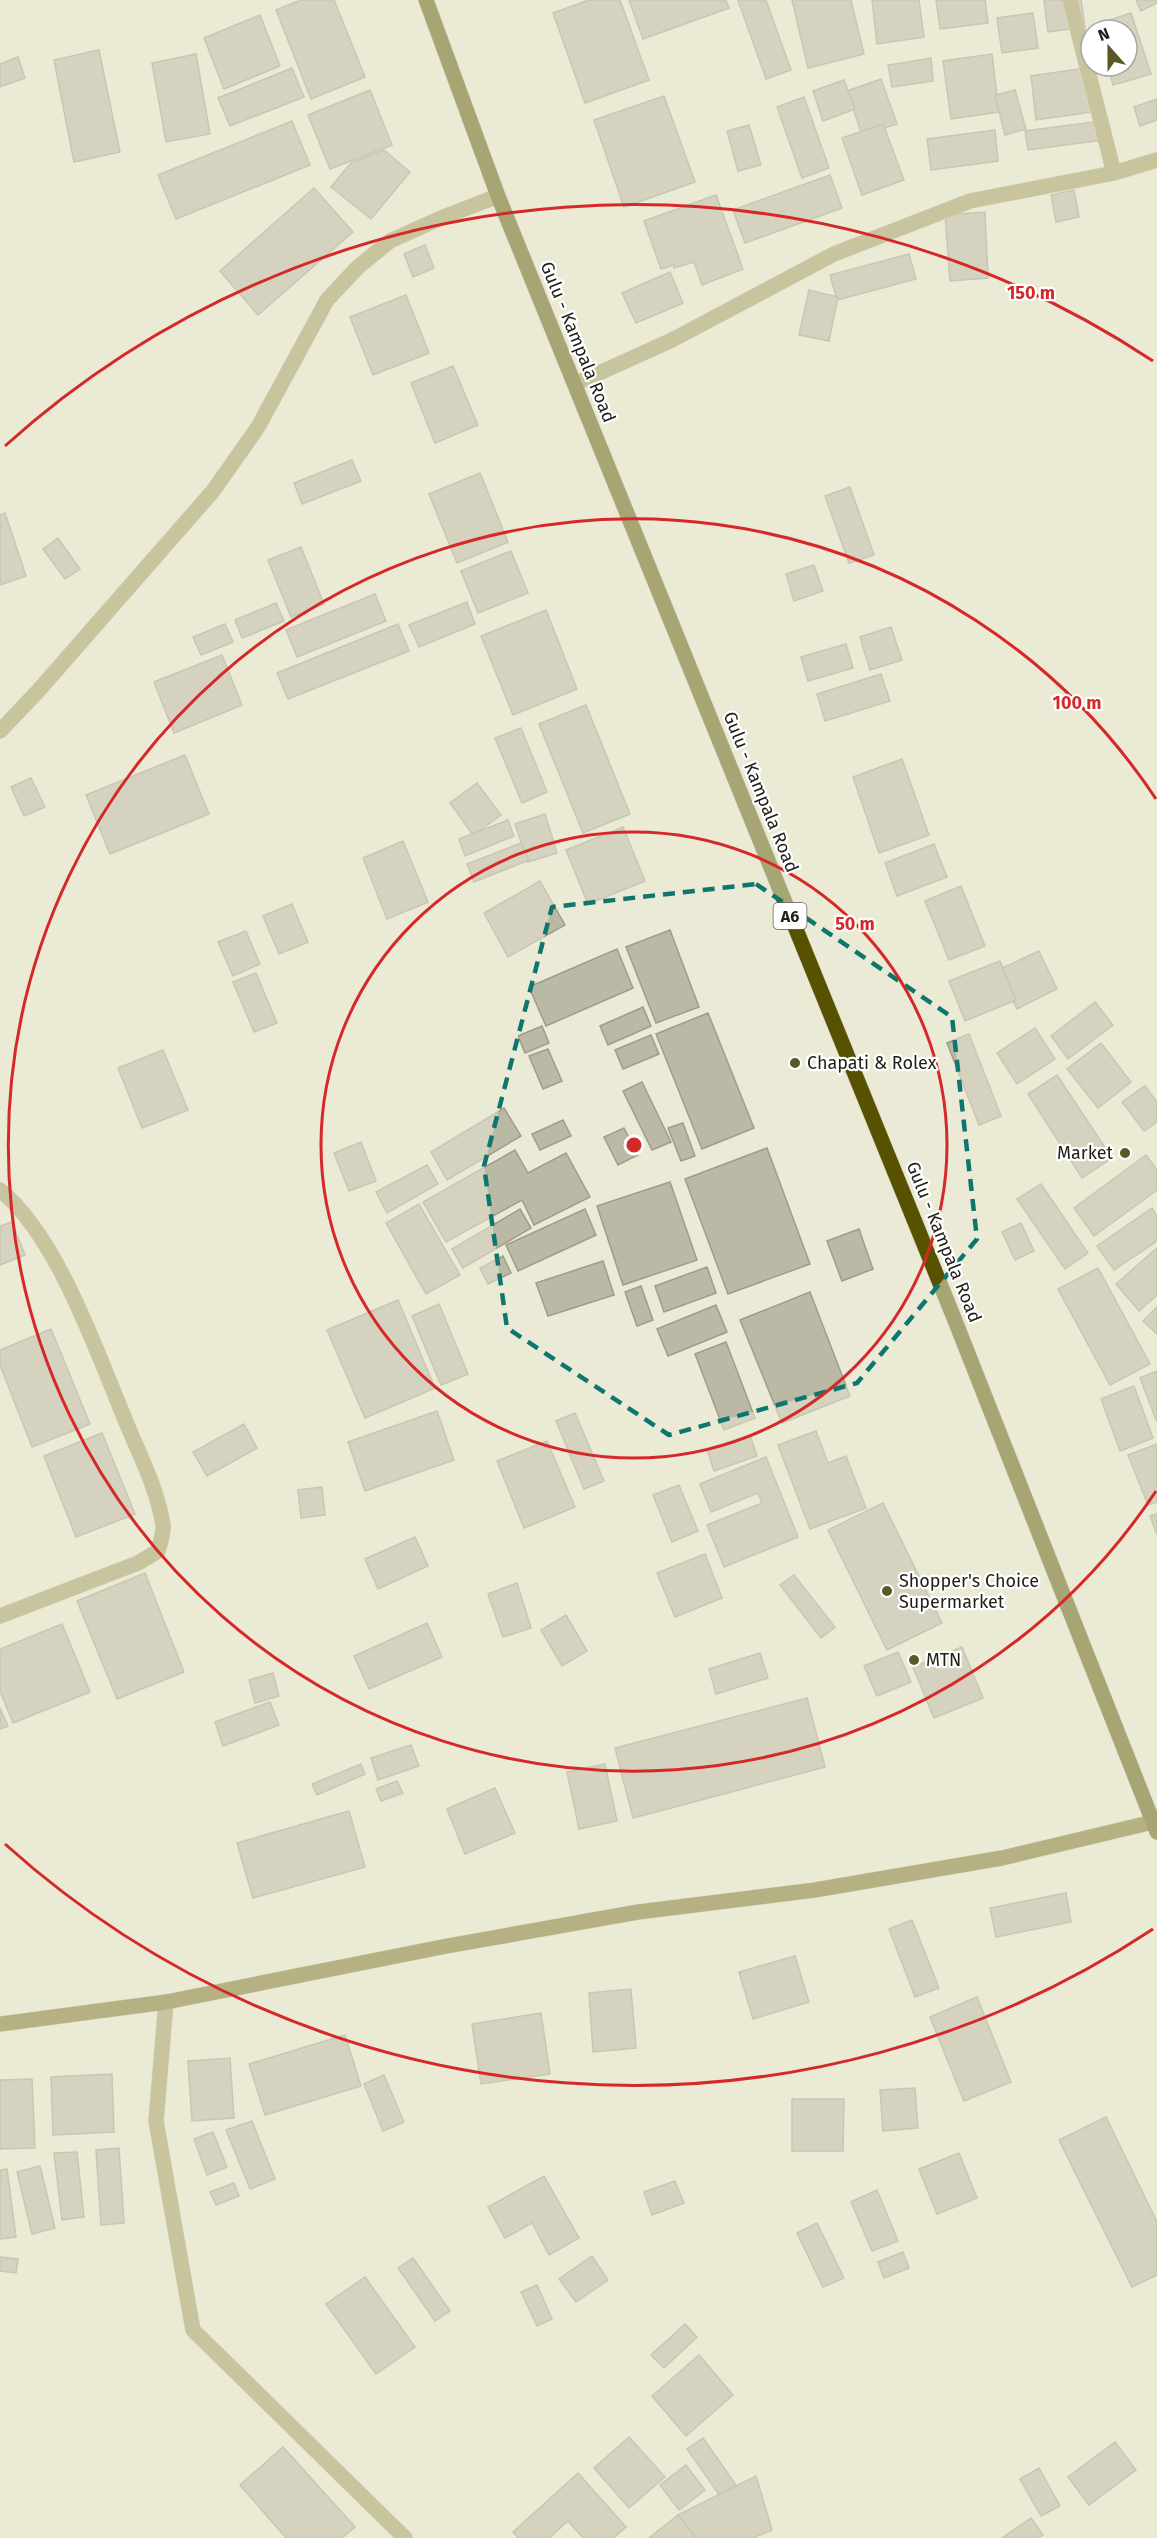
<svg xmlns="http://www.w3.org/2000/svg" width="1157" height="2538" font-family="'Fira Sans',sans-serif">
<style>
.building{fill:#bab9a6;stroke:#9e9d8a;stroke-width:1.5}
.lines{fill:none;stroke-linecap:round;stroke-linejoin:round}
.street-casing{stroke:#c6c5b4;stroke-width:16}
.secondary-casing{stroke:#c6c5b4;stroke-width:16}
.primary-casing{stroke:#c6c5b4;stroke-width:16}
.street{stroke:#9c975b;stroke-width:15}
.secondary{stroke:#756e21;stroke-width:15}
.primary{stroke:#585200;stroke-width:15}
.marked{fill:none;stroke:#0f766e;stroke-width:4.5;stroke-dasharray:12 8;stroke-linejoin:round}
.ring{fill:none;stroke:#d62828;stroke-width:3}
.poi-dot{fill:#5c5824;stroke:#fff;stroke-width:2}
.labels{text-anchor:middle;stroke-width:4.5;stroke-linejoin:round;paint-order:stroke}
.shield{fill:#fff;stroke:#62625d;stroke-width:1.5}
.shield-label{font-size:16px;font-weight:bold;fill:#1f1e17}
.street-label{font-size:18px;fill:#1f1e17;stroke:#fff}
.poi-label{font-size:18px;fill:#1f1e17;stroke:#fff;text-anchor:start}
.centre{fill:#d62828;stroke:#fff;stroke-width:3}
.ring-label{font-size:18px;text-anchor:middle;font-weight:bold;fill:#d62828;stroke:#fff;stroke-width:4.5;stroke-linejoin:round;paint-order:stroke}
</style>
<rect width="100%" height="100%" fill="#ebead6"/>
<g class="building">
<polygon points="301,0 334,0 365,77 311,99 276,10"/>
<polygon points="589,0 620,0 649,80 585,103 553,13"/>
<polygon points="629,0 726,0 729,8 643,39"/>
<polygon points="738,0 766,0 791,70 766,79"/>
<polygon points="792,0 851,0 864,54 808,68"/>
<polygon points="872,0 919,0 924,37 877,44"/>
<polygon points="936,0 985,0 988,23 940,29"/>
<polygon points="1044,0 1081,0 1085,27 1048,32"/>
<polygon points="1136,0 1157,0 1157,3 1141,11"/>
<polygon points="1033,13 1038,48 1002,53 997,18"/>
<polygon points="1131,13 1151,74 1113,85 1108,66 1127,66 1127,30 1096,30 1095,25"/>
<polygon points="260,15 280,66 224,89 204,38"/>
<polygon points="99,50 120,152 74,162 54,60"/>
<polygon points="196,54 210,134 166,142 152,63"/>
<polygon points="992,54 999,112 951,119 943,61"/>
<polygon points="18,57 25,78 0,87 0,64"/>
<polygon points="931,58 933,81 892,87 888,65"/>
<polygon points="292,68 304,97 230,126 218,98"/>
<polygon points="1085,68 1091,112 1036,120 1031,76"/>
<polygon points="881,79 897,124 862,135 847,91"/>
<polygon points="844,80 855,109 823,121 813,91"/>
<polygon points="370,90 392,145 330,169 308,115"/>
<polygon points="1015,90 1026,129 1005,135 995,95"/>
<polygon points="664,96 695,182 624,207 594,120"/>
<polygon points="804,97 829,168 802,178 777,107"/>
<polygon points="1157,99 1157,120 1140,126 1134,107"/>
<polygon points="1108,120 1110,139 1028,150 1025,131"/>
<polygon points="292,121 310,165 176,219 158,175"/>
<polygon points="883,124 904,180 862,195 842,138"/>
<polygon points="749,125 761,165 738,171 727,131"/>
<polygon points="995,130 998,161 931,170 927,139"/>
<polygon points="384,150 410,172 371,219 331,187 351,163"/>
<polygon points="830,175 842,208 745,243 733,210"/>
<polygon points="314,188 353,232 258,315 220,271"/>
<polygon points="1074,190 1079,217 1056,222 1051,195"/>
<polygon points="716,195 743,269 702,285 694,262 674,268 674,265 661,269 644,221"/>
<polygon points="985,212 988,278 950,281 945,215"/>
<polygon points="425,245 434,268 413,277 404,254"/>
<polygon points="909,254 916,279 837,300 830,275"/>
<polygon points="670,272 683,303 636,323 622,293"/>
<polygon points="809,290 838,297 829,341 799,335"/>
<polygon points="406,295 429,353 373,375 350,317"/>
<polygon points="453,366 478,425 435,443 411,383"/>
<polygon points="352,460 361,481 302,504 294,483"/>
<polygon points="480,473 508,542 457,563 429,494"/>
<polygon points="850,487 874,555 849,563 825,496"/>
<polygon points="5,513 26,576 0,585 0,515"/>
<polygon points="58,538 80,569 65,579 43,549"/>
<polygon points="301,547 324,604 291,617 268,560"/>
<polygon points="511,551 528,593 478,613 461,571"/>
<polygon points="814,565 823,591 794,601 786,574"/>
<polygon points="375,594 386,621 297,657 286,630"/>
<polygon points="467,602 475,624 419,647 409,625"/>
<polygon points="276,603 284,621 242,638 235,620"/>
<polygon points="546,610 577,689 513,715 481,636"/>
<polygon points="225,624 233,642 201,655 193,637"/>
<polygon points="398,624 409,651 288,699 277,673"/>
<polygon points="891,627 902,660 870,670 860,637"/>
<polygon points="846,644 853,668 808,681 801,657"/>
<polygon points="222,655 242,705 174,733 154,682"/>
<polygon points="881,674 890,701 825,721 817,694"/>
<polygon points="586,705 630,814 583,833 539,724"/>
<polygon points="521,728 547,792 522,803 495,738"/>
<polygon points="185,755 209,814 110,854 86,795"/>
<polygon points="902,759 929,835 879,853 853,777"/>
<polygon points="31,778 45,807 24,816 11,787"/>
<polygon points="477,783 501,815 473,835 450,803"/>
<polygon points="545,814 557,853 528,862 515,824"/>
<polygon points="508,820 514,836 465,856 459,839"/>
<polygon points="623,827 645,881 588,904 566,850"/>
<polygon points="403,841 428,902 387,919 363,858"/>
<polygon points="521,843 529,860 474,882 467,864"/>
<polygon points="934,844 947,877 897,896 885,863"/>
<polygon points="540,881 565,925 508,957 484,913"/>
<polygon points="961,886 985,946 949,960 925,901"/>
<polygon points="292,904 308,942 279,954 263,916"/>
<polygon points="670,930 699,1007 656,1023 626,947"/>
<polygon points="246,931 260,964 233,976 218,942"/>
<polygon points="617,949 633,988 546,1026 529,987"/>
<polygon points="1039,951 1057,989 1017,1009 998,970"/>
<polygon points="1000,961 1016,1000 965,1021 949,981"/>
<polygon points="256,973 277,1023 254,1032 233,982"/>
<polygon points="1095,1002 1113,1025 1068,1059 1051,1036"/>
<polygon points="643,1007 651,1026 608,1045 600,1026"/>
<polygon points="708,1013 754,1128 702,1149 656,1034"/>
<polygon points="542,1026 549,1043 525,1053 518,1036"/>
<polygon points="1035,1028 1055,1059 1017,1084 997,1053"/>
<polygon points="969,1034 1001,1116 979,1125 947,1043"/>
<polygon points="651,1035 659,1054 623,1069 615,1050"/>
<polygon points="1101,1043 1131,1082 1098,1108 1067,1069"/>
<polygon points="548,1049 562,1081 543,1089 529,1056"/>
<polygon points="163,1050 188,1110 142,1128 118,1068"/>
<polygon points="1057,1075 1112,1158 1082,1178 1028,1094"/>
<polygon points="642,1082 671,1142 652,1150 623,1091"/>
<polygon points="1145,1086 1157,1102 1157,1122 1144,1131 1122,1102"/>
<polygon points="504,1108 521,1136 447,1180 431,1152"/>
<polygon points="563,1120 571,1136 540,1150 532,1134"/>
<polygon points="683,1123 695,1156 681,1161 668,1128"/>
<polygon points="624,1128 638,1155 618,1165 604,1137"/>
<polygon points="361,1142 376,1181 349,1191 334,1153"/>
<polygon points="767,1148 810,1264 728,1294 685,1179"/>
<polygon points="515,1150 528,1173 566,1153 590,1197 534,1225 522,1200 446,1242 423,1202"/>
<polygon points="1146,1155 1157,1170 1157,1190 1094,1236 1074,1208"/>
<polygon points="427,1165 438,1184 387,1213 376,1192"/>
<polygon points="670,1182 697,1260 623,1285 597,1206"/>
<polygon points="1041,1184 1088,1253 1065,1269 1017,1199"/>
<polygon points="419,1204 460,1275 426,1294 386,1223"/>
<polygon points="1152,1208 1157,1216 1157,1241 1114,1270 1097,1246"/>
<polygon points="520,1209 531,1228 463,1268 452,1249"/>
<polygon points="585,1209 596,1235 518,1271 506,1245"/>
<polygon points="12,1222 25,1255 0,1265 0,1226"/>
<polygon points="1021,1223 1034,1251 1015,1260 1002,1232"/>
<polygon points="859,1229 873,1269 842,1281 827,1241"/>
<polygon points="1157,1248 1157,1295 1139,1311 1116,1284"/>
<polygon points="503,1256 511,1273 488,1284 480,1268"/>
<polygon points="603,1261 614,1295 548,1316 536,1283"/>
<polygon points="707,1267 716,1293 664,1312 655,1286"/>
<polygon points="1098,1268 1150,1364 1110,1385 1058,1289"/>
<polygon points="641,1286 653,1320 637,1326 625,1292"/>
<polygon points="810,1292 850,1396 782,1423 740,1320"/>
<polygon points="398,1300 435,1388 365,1418 327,1330"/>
<polygon points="439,1304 468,1374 441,1385 412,1316"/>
<polygon points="716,1305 727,1332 668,1356 657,1329"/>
<polygon points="1157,1307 1157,1334 1143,1321"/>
<polygon points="51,1329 90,1424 32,1447 0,1365 0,1350"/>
<polygon points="726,1342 755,1418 724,1430 695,1354"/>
<polygon points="1157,1371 1157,1422 1140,1378"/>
<polygon points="1134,1386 1153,1438 1120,1451 1101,1399"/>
<polygon points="437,1411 454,1460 365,1491 348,1442"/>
<polygon points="575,1413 604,1481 584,1489 556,1421"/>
<polygon points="244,1424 257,1448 207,1476 193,1452"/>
<polygon points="816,1431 828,1463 846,1456 866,1508 810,1529 778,1445"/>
<polygon points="102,1433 135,1514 76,1537 44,1456"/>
<polygon points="750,1435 757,1456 714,1471 707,1449"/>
<polygon points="547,1441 575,1507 524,1528 497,1461"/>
<polygon points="1157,1444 1157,1502 1148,1505 1128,1455"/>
<polygon points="766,1457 798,1537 724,1567 707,1525 762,1503 758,1493 711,1512 700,1484"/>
<polygon points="679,1485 698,1531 672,1542 653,1495"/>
<polygon points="322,1487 325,1515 301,1518 298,1490"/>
<polygon points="883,1503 942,1623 887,1650 828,1530"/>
<polygon points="1157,1514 1157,1535 1150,1516"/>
<polygon points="415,1537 428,1566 378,1589 365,1559"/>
<polygon points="705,1554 722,1598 675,1617 657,1573"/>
<polygon points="145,1573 184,1672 117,1699 77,1601"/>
<polygon points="794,1575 835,1627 821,1638 780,1585"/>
<polygon points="517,1583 531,1628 503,1637 488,1594"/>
<polygon points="566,1615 587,1651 562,1666 541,1630"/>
<polygon points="427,1623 442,1657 369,1689 354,1656"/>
<polygon points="62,1624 90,1692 13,1723 0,1691 0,1649"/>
<polygon points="962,1647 983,1698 934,1718 913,1667"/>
<polygon points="898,1652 911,1682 877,1696 864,1666"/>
<polygon points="760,1653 768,1678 716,1694 709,1669"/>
<polygon points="273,1673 279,1696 255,1703 249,1680"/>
<polygon points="807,1698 825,1767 633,1818 615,1748"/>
<polygon points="270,1702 279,1725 223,1746 215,1722"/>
<polygon points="0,1708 8,1726 0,1729"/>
<polygon points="411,1745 419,1766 378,1780 371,1758"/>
<polygon points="361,1764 365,1774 317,1795 312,1784"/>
<polygon points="605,1764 617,1821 579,1829 567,1772"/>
<polygon points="397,1781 403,1793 381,1801 376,1789"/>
<polygon points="495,1788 515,1833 465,1854 447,1809"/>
<polygon points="349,1811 365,1867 253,1898 237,1843"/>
<polygon points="1066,1893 1071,1922 996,1937 990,1908"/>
<polygon points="912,1920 939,1988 915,1997 889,1929"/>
<polygon points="795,1956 809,2002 753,2019 739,1972"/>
<polygon points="631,1989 636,2048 593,2052 589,1993"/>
<polygon points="977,1997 1011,2082 964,2101 930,2017"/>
<polygon points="541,2013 550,2074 481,2084 472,2024"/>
<polygon points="345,2035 361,2086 265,2115 249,2064"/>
<polygon points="230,2058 234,2118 192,2121 188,2061"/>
<polygon points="112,2074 114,2132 53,2135 51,2077"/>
<polygon points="384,2075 404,2122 383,2131 364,2084"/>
<polygon points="32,2079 35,2148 0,2149 0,2080"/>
<polygon points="915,2088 918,2128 883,2131 880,2090"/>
<polygon points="792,2099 844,2099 843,2151 792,2151"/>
<polygon points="1106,2117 1157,2222 1157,2275 1132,2287 1059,2140"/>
<polygon points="252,2121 275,2179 250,2189 226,2130"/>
<polygon points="213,2132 227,2167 207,2175 194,2139"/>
<polygon points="119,2148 124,2223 101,2225 96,2150"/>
<polygon points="77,2152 84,2217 62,2220 54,2153"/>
<polygon points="959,2153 977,2198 937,2214 919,2169"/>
<polygon points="40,2166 55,2228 32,2234 17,2172"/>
<polygon points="7,2169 16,2237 0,2239 0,2170"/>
<polygon points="544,2176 579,2238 549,2255 532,2223 505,2238 488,2207"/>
<polygon points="675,2181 684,2203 652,2215 644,2192"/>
<polygon points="234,2183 239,2196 216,2205 210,2192"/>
<polygon points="877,2190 898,2241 872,2251 851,2202"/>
<polygon points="817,2223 844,2278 823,2287 797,2233"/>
<polygon points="903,2252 909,2268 884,2278 878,2262"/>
<polygon points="592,2256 608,2280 576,2302 559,2279"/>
<polygon points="0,2257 18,2259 16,2273 0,2271"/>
<polygon points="413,2258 450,2311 435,2321 398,2268"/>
<polygon points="365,2277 415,2347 376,2374 326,2304"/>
<polygon points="537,2285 552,2319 537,2326 521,2292"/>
<polygon points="685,2324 697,2337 664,2368 651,2355"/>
<polygon points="699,2355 733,2395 686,2436 652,2396"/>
<polygon points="629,2437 665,2477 629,2508 594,2468"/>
<polygon points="703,2438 736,2485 720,2496 687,2449"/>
<polygon points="1115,2442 1136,2470 1089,2505 1068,2477"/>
<polygon points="283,2447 355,2527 342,2538 286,2538 240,2485"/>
<polygon points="686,2465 705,2490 679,2510 660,2485"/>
<polygon points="1039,2468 1060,2506 1041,2516 1020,2479"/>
<polygon points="578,2473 626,2527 614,2538 583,2538 568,2521 549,2538 518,2538 513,2532"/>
<polygon points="756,2476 772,2530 753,2538 696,2538 678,2515"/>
<polygon points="678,2515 696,2538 649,2538"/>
<polygon points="1031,2518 1043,2535 1038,2538 1002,2538"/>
</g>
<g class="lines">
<defs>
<g id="street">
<polyline points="1070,0 1114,173"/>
<polyline points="575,384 672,340 834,254 970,201 1114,173 1157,160"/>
<polyline points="0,731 39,690 213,491 258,427 327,300 358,267 390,241 441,218 498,196"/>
<path d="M0 1190C57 1236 96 1350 124 1417 138 1452 157 1487 163 1525 164 1533 160 1543 158 1551L138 1563 0 1616"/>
<polyline points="166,2002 156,2121 193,2330 405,2538"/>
</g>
<polyline id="secondary" points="0,2024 166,2002 447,1946 638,1912 815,1890 1002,1858 1153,1822"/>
<polyline id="primary" points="426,0 498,196 954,1318 1157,1832"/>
</defs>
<use href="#street" class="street-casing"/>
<use href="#secondary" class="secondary-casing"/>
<use href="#primary" class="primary-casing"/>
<use href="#street" class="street"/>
<use href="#secondary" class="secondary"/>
<use href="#primary" class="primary"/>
</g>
<path d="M0 0H1157V2538H0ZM756 884 952 1017 977 1239 857 1383 669 1435 507 1328 484 1166 552 907Z" fill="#ebead6" fill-opacity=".55" fill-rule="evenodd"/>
<path class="marked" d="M756 884 952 1017 977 1239 857 1383 669 1435 507 1328 484 1166 552 907Z"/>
<g class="ring">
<circle cx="634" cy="1145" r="313"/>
<path d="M1156 1491A626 626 0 1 1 1156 799"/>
<path d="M1153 1929A940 940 0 0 1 5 1844M5 446A940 940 0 0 1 1153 361"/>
</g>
<g class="poi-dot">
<circle cx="795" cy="1063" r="6"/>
<circle cx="1125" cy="1153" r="6"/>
<circle cx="887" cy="1591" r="6"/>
<circle cx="914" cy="1660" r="6"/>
</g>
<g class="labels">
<rect class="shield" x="773.5" y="903" width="33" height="26" rx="4.5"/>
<g class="shield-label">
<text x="790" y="922">A6</text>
</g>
<g class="street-label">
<text transform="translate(578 342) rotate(68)" y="6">Gulu - Kampala Road</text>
<text transform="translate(761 792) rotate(68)" y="6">Gulu - Kampala Road</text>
<text transform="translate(944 1242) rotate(68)" y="6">Gulu - Kampala Road</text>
</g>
<g class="poi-label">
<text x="807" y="1069">Chapati &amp; Rolex</text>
<text x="1113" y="1159" text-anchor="end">Market</text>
<text x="899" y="1587">Shopper's Choice<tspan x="899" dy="21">Supermarket</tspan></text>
<text x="926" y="1666">MTN</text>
</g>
</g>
<circle cx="634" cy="1145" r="9" class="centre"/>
<g class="ring-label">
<text x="1031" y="299">150 m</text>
<text x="1077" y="709">100 m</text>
<text x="855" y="930">50 m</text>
</g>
<g transform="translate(1109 48) rotate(339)"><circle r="28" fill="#ffffff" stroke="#a5a5a2" stroke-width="1.5"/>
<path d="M0-4.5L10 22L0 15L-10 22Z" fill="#5c5824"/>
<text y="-9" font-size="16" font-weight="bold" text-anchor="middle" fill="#1f1e17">N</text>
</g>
</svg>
